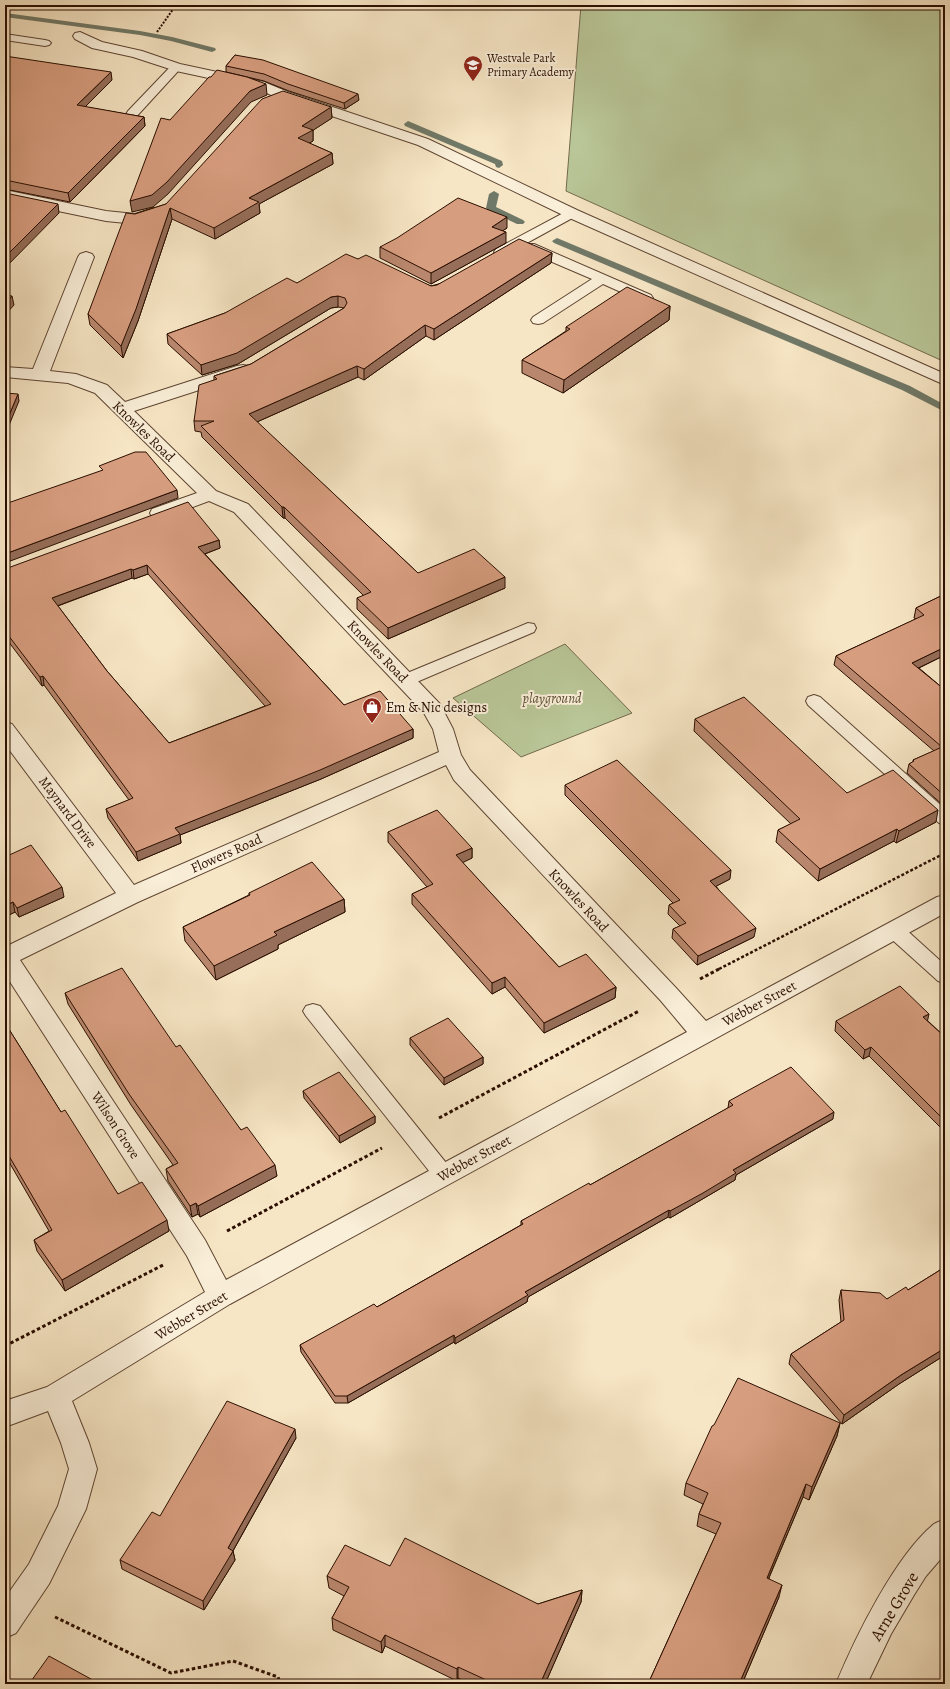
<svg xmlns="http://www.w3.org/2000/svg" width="950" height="1689" font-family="Alegreya,serif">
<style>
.green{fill:#b9c697;stroke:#726a4c}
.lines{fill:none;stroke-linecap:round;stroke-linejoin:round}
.stream{fill:#707968;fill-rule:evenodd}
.lane-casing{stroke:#5d4431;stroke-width:2}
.street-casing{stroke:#5d4431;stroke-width:2}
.path-far2{stroke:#2a0e00;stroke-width:2;stroke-dasharray:2 1.5;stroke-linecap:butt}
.path-far1{stroke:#2a0e00;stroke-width:2.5;stroke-dasharray:3 2;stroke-linecap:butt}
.path{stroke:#2a0e00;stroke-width:3;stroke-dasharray:3.5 2.5;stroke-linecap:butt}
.lane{fill:#faefd9;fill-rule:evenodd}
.street{fill:#faefd9;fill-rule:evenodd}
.wall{fill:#b9876d;stroke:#2a0e00;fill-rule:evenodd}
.shaded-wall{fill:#966e59;stroke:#2a0e00}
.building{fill:#d79d7f;stroke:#2a0e00;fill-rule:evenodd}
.labels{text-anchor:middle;stroke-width:4;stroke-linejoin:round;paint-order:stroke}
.far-poi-label{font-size:12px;fill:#2a0e00;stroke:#faefd9;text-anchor:start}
.street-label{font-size:14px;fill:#2a0e00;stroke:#faefd9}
.park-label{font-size:14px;font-style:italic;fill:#5c4e35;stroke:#faefd9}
.poi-label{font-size:14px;fill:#2a0e00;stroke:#faefd9;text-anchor:start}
.near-street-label{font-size:17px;fill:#2a0e00;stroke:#faefd9}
</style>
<rect width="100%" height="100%" fill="#f7e6c5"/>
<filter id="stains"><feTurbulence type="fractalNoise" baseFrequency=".005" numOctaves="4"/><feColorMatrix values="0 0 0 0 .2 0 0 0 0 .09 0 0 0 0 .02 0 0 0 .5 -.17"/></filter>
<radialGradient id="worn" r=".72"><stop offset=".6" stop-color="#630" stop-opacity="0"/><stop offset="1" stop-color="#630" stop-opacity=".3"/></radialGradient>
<g class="green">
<polygon points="581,5 945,5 945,362 566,191"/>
<polygon points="565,644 632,713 521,757 453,698"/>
</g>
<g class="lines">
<g class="stream">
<polygon points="5,13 140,31 172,37 215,48 216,50 212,52 171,41 140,35 5,17"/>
<polygon points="408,121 502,161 503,165 499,168 496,167 495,164 405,126 404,124"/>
<polygon points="494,191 499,194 496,207 523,220 525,222 523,224 517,224 488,210 486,208 489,194"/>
<polygon points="557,238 910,386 945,405 945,412 902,390 554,243 552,241"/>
</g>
<defs>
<g id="lane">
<polygon points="5,34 45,40 49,41 51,43 49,45 45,46 5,40"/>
<polygon points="176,64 180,65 182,67 180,69 136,117 128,117 126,114 128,111 172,65"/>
<polygon points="571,209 576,210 577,213 576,216 525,244 534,244 651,295 653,298 651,301 641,301 603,284 543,323 538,324 533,323 531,320 533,317 592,279 524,250 522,247 524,244 506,255 496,255 494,252 496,249"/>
<polygon points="528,623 534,624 536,628 534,632 412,684 406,686 400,684 398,680 400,676"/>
<polygon points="814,695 820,697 945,809 945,825 939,823 808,705 806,701 808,697"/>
<polygon points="895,924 902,926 945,965 945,983 938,981 888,936 886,931 888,926"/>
<polygon points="313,1004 320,1006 451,1169 454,1175 451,1181 444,1184 437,1181 306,1016 303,1011 306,1006"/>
</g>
<g id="street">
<polygon points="80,32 102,42 142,51 180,64 264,82 288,92 428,139 577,210 945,374 945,385 565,216 418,145 278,98 255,88 176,71 133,57 92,48 75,39 73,36 75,33"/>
<polygon points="5,190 106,211 135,214 153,208 159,210 161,213 159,216 136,224 106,221 5,200"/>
<path d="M86 252 92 254 94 257 50 371 76 374 107 385 125 402 237 366 243 365 249 366 252 370 249 374 134 411 216 491 248 504 440 704 453 729 461 755 470 770 677 989 706 1021 937 897 945 895V913L230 1304 72 1401 89 1443 97 1469 86 1509 49 1584 16 1633 5 1638V1598L29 1564 58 1506 69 1469 61 1443 48 1411 5 1427V1401L47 1387 205 1292 187 1256 5 974V947L116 893 5 744V722L12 724 134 885 439 752 433 729 424 713 234 512 209 501 166 517 159 519 152 517 150 513 152 509 197 493 95 393 68 383 5 377V367L33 369 78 257 80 254ZM446 765 454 780 661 1001 687 1032 226 1280 205 1240 20 960 138 902Z"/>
<path d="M945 1519V1554L926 1576 914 1595 891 1634 867 1684H836C855 1638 895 1556 934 1524 937 1522 941 1521 945 1519Z"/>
</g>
</defs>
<use href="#lane" class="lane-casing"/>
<use href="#street" class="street-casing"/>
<polyline class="path-far2" points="157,32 176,5"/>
<polyline class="path-far1" points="719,969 945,853"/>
<g class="path">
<polyline points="700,979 721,968"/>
<polyline points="439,1118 639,1011"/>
<polyline points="227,1231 382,1148"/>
<polyline points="5,1346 165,1264"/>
<polyline points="55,1617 171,1673 233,1661 278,1677 280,1684"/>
</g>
<use href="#lane" class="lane"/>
<use href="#street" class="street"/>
</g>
<g class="wall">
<polygon points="235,55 359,100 345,109 289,91 264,81 226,72 226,66"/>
<polygon points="5,56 112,80 85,107 144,117 145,126 70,202 5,189"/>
<polygon points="331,107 332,118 313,130 313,141 309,143 332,153 333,164 259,204 260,213 215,239 172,219 138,321 123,358 90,325 88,314 135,214 166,204"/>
<polygon points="507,228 502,231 506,243 431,284 380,258 380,247"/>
<polygon points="552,253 551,263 434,340 426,336 364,380 358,377 257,422 418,573 505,588 388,639 357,609 357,598 364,596 285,518 283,518 202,437 201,432 195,431 194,421 214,380 214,376 251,364 344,308 338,307 331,308 238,364 202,375 168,344 167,334 225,313 297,283 358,259 431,286"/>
<polygon points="670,306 669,320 563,393 522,373 522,360 566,331 566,327"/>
<path d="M219 540 220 548 205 554 344 705 413 729V738L321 779 180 835 181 843 138 861 108 818 106 809 129 800 44 685 42 686 5 637V569ZM148 574 265 706 169 743 107 671 58 606 132 578 134 579Z"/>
<polygon points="945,594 945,655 919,668 945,690 945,807 907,773 909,764 913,762 913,760 934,751 834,665 836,656 916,619 914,618 916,608"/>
<polygon points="695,719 847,793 936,822 896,843 894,841 818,881 776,842 778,830 791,824 694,731"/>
<polygon points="565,785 730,879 716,886 754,937 697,965 672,938 673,929 680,926 668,914 669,905 673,903 565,795"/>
<polygon points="388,832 472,848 472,858 462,862 559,967 616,987 615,998 544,1033 505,987 492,994 412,904 412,894 427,887 388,842"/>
<polygon points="5,857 64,897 19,917 15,912 5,917"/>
<polygon points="249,893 344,899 345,912 278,945 278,949 216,980 185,941 183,927 249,895"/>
<polygon points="65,993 176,1047 277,1176 200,1217 198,1214 192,1217 168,1181 166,1169 173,1165 131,1105 68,1004"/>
<polygon points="927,1020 945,1037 945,1132 869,1056 863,1059 835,1031 836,1021"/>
<polygon points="5,1023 61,1112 118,1194 169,1231 65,1291 37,1251 34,1240 49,1231 5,1155"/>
<polygon points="410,1038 483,1057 483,1064 444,1085 410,1045"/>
<polygon points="303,1091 375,1116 375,1123 340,1143 304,1098"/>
<polygon points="729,1101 833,1119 736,1175 735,1180 670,1218 668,1217 528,1297 527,1302 455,1344 454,1342 348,1403 335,1403 301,1352 300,1345 377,1307 521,1225 521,1221 590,1185 728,1108"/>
<polygon points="945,1267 945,1355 899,1384 842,1424 789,1364 791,1354 841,1322 839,1300 841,1290 887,1299 908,1290"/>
<polygon points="840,1423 837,1436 809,1500 803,1497 769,1578 779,1597 742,1684 648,1684 716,1534 697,1526 699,1514 703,1504 684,1495 686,1483"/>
<polygon points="296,1438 233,1551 235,1560 204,1610 122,1569 120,1560 160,1516"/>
<polygon points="390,1566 538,1604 582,1590 581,1602 545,1684 470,1684 458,1678 457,1681 385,1646 382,1653 333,1630 332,1618 344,1596 329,1588 327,1576"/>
</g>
<g class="shaded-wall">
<polygon points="111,72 112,80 78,114 77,105"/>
<polygon points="266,84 267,95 251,102 168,194 153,207 132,212 130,201 250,91"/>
<polygon points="358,94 359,100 345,109 344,103"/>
<polygon points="331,107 332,118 312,131 313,130 313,141 299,149 298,138 302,126"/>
<polygon points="144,117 145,126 70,202 68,193"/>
<polygon points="332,153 333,164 259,204 260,213 215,239 214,228 249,198"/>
<polygon points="58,204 59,213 5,268 5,257"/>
<polygon points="170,208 172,219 138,321 123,358 121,346"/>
<polygon points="507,217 507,228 492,238 492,227"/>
<polygon points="506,232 506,243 431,284 431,273"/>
<polygon points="552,253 551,263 434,340 434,329"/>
<polygon points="12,296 14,305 5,315 5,304"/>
<polygon points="338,296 338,307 331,308 238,364 202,375 201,365 331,297"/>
<polygon points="670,306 669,320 563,393 564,380"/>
<polygon points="425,325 426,336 364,380 364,369"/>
<polygon points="357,366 358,377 250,425 249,414"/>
<polygon points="18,394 19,401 5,435 5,425"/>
<polygon points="177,490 178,498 5,563 5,554"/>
<polygon points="282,507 284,507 285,518 283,518"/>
<polygon points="219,540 220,548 199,556 198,547"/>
<polygon points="147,565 148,574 134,579 133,570"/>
<polygon points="131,569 132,578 54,607 52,598"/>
<polygon points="505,577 505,588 388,639 388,628"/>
<polygon points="945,647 945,655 910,672 912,663"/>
<polygon points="43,676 44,685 42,686 40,677"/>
<polygon points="413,729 413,738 321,779 180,835 181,843 138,861 136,852 175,828"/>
<polygon points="938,810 936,822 896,843 899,831"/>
<polygon points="897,829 894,841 818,881 820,869"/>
<polygon points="472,848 472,858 456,866 456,855"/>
<polygon points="731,870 730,879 709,890 710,881"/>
<polygon points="62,887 64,897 19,917 17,908"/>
<polygon points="344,899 345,912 278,945 278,949 216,980 214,966 274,932"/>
<polygon points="13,902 15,912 5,917 5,906"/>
<polygon points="756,928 754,937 697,965 698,956"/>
<polygon points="505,977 505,987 492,994 492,983"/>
<polygon points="616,987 615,998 544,1033 544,1023"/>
<polygon points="929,1014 927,1023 923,1017"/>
<polygon points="871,1047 869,1056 863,1059 865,1050"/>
<polygon points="483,1057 483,1064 444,1085 444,1078"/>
<polygon points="834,1112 833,1119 736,1175 735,1180 670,1218 670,1211 733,1170"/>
<polygon points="375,1116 375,1123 340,1143 339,1136"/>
<polygon points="275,1165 277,1176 200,1217 198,1206"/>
<polygon points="196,1203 198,1214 192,1217 190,1206"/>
<polygon points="669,1210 668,1217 528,1297 527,1302 455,1344 455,1338 525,1292"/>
<polygon points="167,1220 169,1231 65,1291 62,1280"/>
<polygon points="454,1335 454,1342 348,1403 347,1396"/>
<polygon points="945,1348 945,1355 899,1384 842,1424 844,1415 901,1375"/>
<polygon points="840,1423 837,1436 809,1500 812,1487"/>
<polygon points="295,1429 296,1438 230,1556 233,1551 235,1560 204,1610 203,1601 228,1548"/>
<polygon points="806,1484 803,1497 764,1589 767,1578"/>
<polygon points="782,1585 779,1597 742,1684 739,1684"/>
<polygon points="582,1590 581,1602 545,1684 540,1684"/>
<polygon points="385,1635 385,1646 382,1653 381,1642"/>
<polygon points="458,1667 458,1678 457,1681 457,1669"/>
</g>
<g class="building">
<polygon points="235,55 263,60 358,94 344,103 288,84 264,74 226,66"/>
<polygon points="5,56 111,72 77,105 144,117 68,193 5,180"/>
<polygon points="217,70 247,77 266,84 250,91 167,182 152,195 130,201 161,118 170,120 209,77 211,77"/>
<polygon points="283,91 331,107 302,126 313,130 298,138 332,153 249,198 259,202 214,228 170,208 136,309 121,346 88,314 126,213 135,214 166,204 262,99"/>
<polygon points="5,193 58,204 5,257"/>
<polygon points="458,198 507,217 492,227 506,232 431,273 380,247 397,238"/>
<polygon points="519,239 552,253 434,329 425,325 364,369 357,366 249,414 418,573 474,549 505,577 388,628 357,598 371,592 284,507 282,507 201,426 214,421 194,421 199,385 217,379 214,376 251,364 344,308 347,303 345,298 338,296 331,297 237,353 201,365 167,334 225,313 287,278 297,283 346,254 358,259 366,255 431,286 437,285"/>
<polygon points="627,287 670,306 564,380 522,360 570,329 566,327"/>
<polygon points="5,295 12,296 5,304"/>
<polygon points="5,393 18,394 5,425"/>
<polygon points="135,452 146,452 177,490 5,554 5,504 103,470 99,466"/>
<path d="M188 502 219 540 198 547 344 705 380 691 413 729 320 770 175 828 180 834 136 852 106 809 133 798 43 676 40 677 5 631V569ZM147 565 271 704 169 743 107 671 52 598 131 569 133 570Z"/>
<polygon points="945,594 945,647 912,663 945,690 945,796 909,764 914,761 913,760 942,747 836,656 924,615 916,608"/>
<polygon points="744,697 847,793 893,770 938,810 899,831 897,829 820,869 778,830 800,819 695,719"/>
<polygon points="617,760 731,870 710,881 756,928 698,956 673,929 686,923 669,905 680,900 565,785"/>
<polygon points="437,810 472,848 456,855 559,967 586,954 616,987 544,1023 505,977 492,983 412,894 433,884 388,832"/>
<polygon points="31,845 62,887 17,908 13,902 5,906 5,857"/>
<polygon points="312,862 344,899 274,932 277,935 214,966 183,927 250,895 249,893"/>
<polygon points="122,968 176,1047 180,1045 241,1130 247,1127 275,1165 198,1206 196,1203 190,1206 166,1169 178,1163 129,1094 65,993"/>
<polygon points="900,986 929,1014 923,1017 945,1037 945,1121 871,1047 865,1050 836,1021"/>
<polygon points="448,1018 483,1057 444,1078 410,1038"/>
<polygon points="5,1023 61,1112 65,1110 118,1194 142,1182 167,1220 62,1280 34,1240 52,1230 5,1149 5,1138 7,1137 5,1134"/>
<polygon points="791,1067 834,1112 733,1170 736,1173 703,1193 670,1211 669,1210 525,1292 528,1295 455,1338 454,1335 347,1396 335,1396 300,1345 374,1304 377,1307 523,1224 521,1221 589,1183 590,1185 733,1105 729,1101"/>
<polygon points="339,1072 375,1116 339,1136 303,1091"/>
<polygon points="945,1267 945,1348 901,1375 844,1415 791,1354 844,1320 841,1290 880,1293 887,1299 906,1287 908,1290"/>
<polygon points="738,1378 840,1423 812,1487 806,1484 767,1578 782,1585 739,1684 648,1684 721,1523 699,1514 708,1493 686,1483 712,1426 714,1425"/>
<polygon points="227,1401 295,1429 228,1548 233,1551 203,1601 120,1560 152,1512 160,1516"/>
<polygon points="405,1538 538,1604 582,1590 540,1684 495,1684 458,1667 457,1669 385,1635 381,1642 332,1618 349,1587 327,1576 345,1545 390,1566"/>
<polygon points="49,1656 100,1684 29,1684"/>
</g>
<defs>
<symbol id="school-pin" viewBox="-11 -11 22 30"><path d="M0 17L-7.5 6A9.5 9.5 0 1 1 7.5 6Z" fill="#8f2418" stroke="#faefd9"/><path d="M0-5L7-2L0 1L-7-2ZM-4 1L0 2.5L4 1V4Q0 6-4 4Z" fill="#fff"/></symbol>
<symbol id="shop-pin" viewBox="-11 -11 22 30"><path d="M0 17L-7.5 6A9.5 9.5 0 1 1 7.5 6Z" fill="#8f2418" stroke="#faefd9"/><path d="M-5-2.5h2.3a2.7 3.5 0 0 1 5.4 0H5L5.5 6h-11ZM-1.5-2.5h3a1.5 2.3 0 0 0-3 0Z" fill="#fff"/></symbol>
</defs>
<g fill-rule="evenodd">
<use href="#school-pin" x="462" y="54" width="22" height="30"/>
<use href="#shop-pin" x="361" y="696" width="22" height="30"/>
</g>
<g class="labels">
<g class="far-poi-label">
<text x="487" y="62">Westvale Park<tspan x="487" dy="14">Primary Academy</tspan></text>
</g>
<g class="street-label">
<text transform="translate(144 431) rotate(44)" y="5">Knowles Road</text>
<text transform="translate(378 651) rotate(46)" y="5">Knowles Road</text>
<text transform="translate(68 812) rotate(53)" y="5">Maynard Drive</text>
<text transform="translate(226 853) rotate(-24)" y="5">Flowers Road</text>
<text transform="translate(579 900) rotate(47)" y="5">Knowles Road</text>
<text transform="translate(759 1003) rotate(-28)" y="5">Webber Street</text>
<text transform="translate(116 1125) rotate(57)" y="5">Wilson Grove</text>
<text transform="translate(474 1158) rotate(-29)" y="5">Webber Street</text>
<text transform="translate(191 1315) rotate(-31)" y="5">Webber Street</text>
</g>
<g class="park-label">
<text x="552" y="703">playground</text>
</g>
<g class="poi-label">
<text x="386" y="712">Em &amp; Nic designs</text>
</g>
<g class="near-street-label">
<text transform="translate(894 1606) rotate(-59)" y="6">Arne Grove</text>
</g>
</g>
<rect width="950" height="1689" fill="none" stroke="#f7e6c5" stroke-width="20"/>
<rect x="6" y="6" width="938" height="1677" fill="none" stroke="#2a0e00" stroke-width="2"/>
<rect x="10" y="10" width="930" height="1669" fill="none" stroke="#2a0e00"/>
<rect width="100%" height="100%" filter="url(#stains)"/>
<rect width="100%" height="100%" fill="url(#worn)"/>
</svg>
